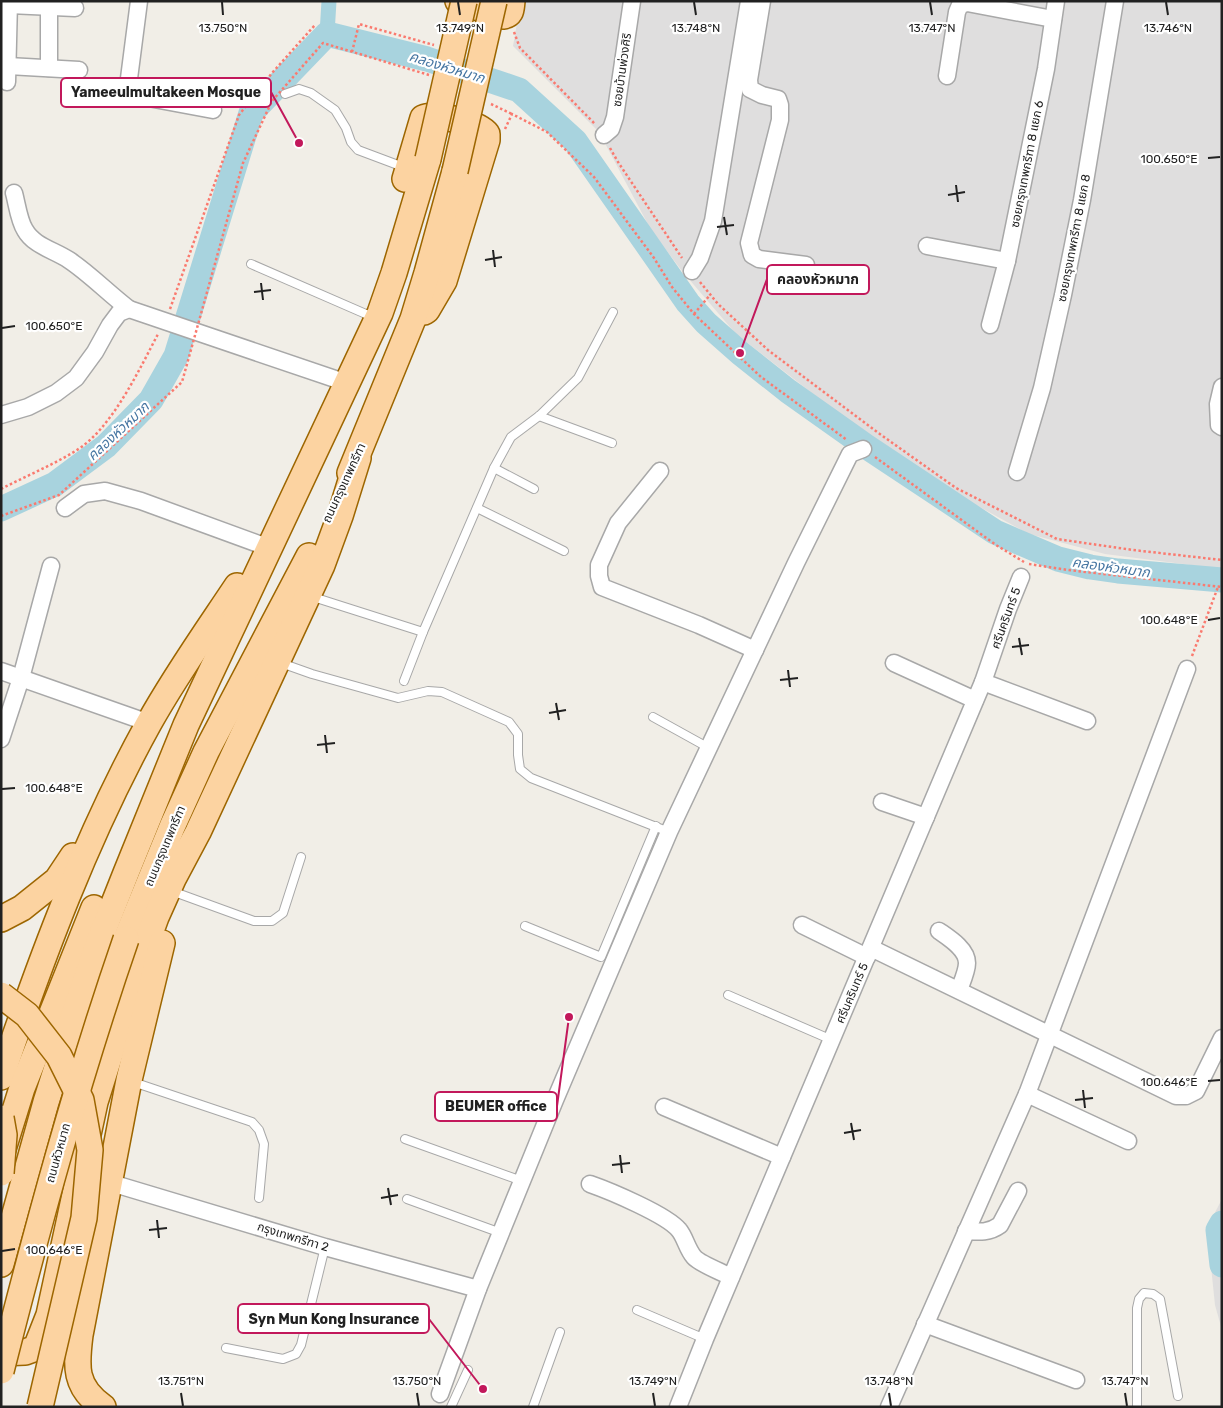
<svg xmlns="http://www.w3.org/2000/svg" width="1223" height="1408" font-family="Rubik,'Noto Sans Thai',sans-serif">
<style>
.residential{fill:#dfdede}
.lines{fill:none;stroke-linecap:round;stroke-linejoin:round}
.canal{stroke:#a8d3de;stroke-width:15}
.river{stroke:#a8d3de;stroke-width:25}
.service-casing{stroke:#a8a8a8;stroke-width:10}
.minor-casing{stroke:#a8a8a8;stroke-width:19}
.primary-casing{stroke:#9d6600;stroke-width:28}
.path{stroke:#fa7a6f;stroke-width:2.5;stroke-dasharray:2.5 2.5;stroke-linecap:butt}
.service{stroke:#fff;stroke-width:8}
.minor{stroke:#fff;stroke-width:16}
.primary{stroke:#fcd3a1;stroke-width:25}
.primary-bridge-casing{stroke:#9d6600;stroke-width:28;stroke-linecap:butt}
.path-bridge{stroke:#fa7a6f;stroke-width:2.5;stroke-dasharray:2.5 2.5;stroke-linecap:butt}
.primary-bridge{stroke:#fcd3a1;stroke-width:25}
.ticks{fill:none;stroke:#212121;stroke-width:2}
.labels{text-anchor:middle;stroke-width:4.5;stroke-linejoin:round;paint-order:stroke}
.street-label{font-size:12px;fill:#212121;stroke:#fff}
.water-label{font-size:14px;font-style:italic;fill:#4676a2;stroke:#fff}
.ticks-label{font-size:12px;text-anchor:middle;fill:#212121;stroke:#fff;stroke-width:4.5;stroke-linejoin:round;paint-order:stroke}
.leader{fill:none;stroke:#c2185b;stroke-width:2}
.callout-dot{fill:#c2185b;stroke:#fff;stroke-width:2}
.callout{fill:#fff;stroke:#c2185b;stroke-width:2}
.callout-label{font-size:14px;text-anchor:middle;font-weight:bold;fill:#212121}
</style>
<rect width="100%" height="100%" fill="#f1eee7"/>
<g class="residential">
<polygon points="521,1 1222,1 1222,569 1105,554 1029,534 965,499 830,407 736,334 682,271 651,230 599,132 513,46"/>
<polygon points="1222,1199 1222,1330 1215,1305 1207,1228"/>
</g>
<g class="lines">
<polyline class="canal" points="327,34 329,1"/>
<g class="river">
<polyline points="1,509 55,484 106,446 151,400 176,356 251,113 327,34 427,59 519,90 575,141 688,303 706,323 740,353 788,391 867,447 995,532 1058,559 1090,567 1118,571 1222,580"/>
<polyline points="1222,1223 1218,1230 1222,1265"/>
</g>
<defs>
<g id="service">
<polyline points="285,94 299,89 311,93 335,110 346,128 351,142 358,150 406,168"/>
<polyline points="251,264 375,318"/>
<polyline points="539,416 612,443"/>
<polyline points="494,468 534,489"/>
<polyline points="477,508 564,551"/>
<polyline points="310,596 423,632"/>
<polyline points="281,663 312,674 398,698 428,691 442,692 509,722 518,734 518,755 520,769 531,778 669,832"/>
<polyline points="404,681 423,632 494,468 511,437 539,416 578,378 613,312"/>
<polyline points="653,717 709,748"/>
<polyline points="177,893 254,921 272,921 283,913 301,857"/>
<polyline points="525,926 601,957 656,826"/>
<polyline points="728,995 832,1040"/>
<polyline points="133,1082 252,1122 259,1130 264,1144 259,1198"/>
<polyline points="405,1139 522,1181"/>
<polyline points="407,1199 501,1233"/>
<polyline points="637,1310 705,1339"/>
<polyline points="226,1348 283,1359 296,1354 301,1345 325,1247"/>
<polyline points="451,1407 468,1370"/>
<polyline points="533,1407 560,1332"/>
<polyline points="1137,1407 1137,1308 1139,1299 1144,1293 1153,1294 1160,1299 1178,1396"/>
</g>
<g id="minor">
<polyline points="139,1 127,94 213,110"/>
<polyline points="762,1 749,80 750,89 762,95 778,99 780,105 780,120 749,243 752,255 759,259 806,265"/>
<polyline points="9,5 75,8"/>
<polyline points="8,66 79,70"/>
<polyline points="49,68 49,7"/>
<polyline points="947,76 957,12 960,5 967,3 1053,19"/>
<polyline points="7,82 9,1"/>
<polyline points="604,135 611,129 615,117 632,1"/>
<path d="M14 193C17 204 19 221 25 230 34 246 54 250 69 260 90 274 108 293 129 309"/>
<polyline points="927,246 1007,261"/>
<polyline points="692,271 700,258 713,221 749,1"/>
<polyline points="990,325 1007,261 1046,69 1056,1"/>
<polyline points="1222,387 1218,404 1219,425 1222,427"/>
<polyline points="1,415 28,407 56,393 76,378 95,352 110,325 119,313 129,309 347,383"/>
<polyline points="660,471 618,523 599,565 599,576 602,587 699,625 755,650"/>
<polyline points="1017,472 1042,388 1063,295 1082,200 1115,1"/>
<polyline points="65,508 84,494 105,491 141,501 264,546"/>
<polyline points="894,663 975,700"/>
<polyline points="1,671 149,723"/>
<polyline points="983,682 1087,721"/>
<polyline points="1,739 21,678 51,566"/>
<polyline points="882,802 926,817"/>
<polyline points="802,925 867,957"/>
<path d="M939 931C949 938 967 949 967 963 967 971 962 982 959 990"/>
<polyline points="871,948 1176,1096 1186,1096 1196,1091 1222,1038"/>
<polyline points="1027,1094 1128,1141"/>
<polyline points="664,1107 782,1157"/>
<polyline points="108,1182 325,1247 478,1289"/>
<path d="M590 1184C610 1191 667 1215 679 1230 685 1237 687 1249 694 1257 700 1264 722 1272 731 1277"/>
<path d="M966 1231C979 1232 989 1233 1000 1225L1018 1191"/>
<polyline points="925,1324 1076,1380"/>
<polyline points="440,1394 478,1289 555,1100 669,832 796,563 850,454 863,449"/>
<polyline points="678,1407 705,1339 983,682 1008,609 1021,577"/>
<polyline points="889,1407 1027,1094 1187,669"/>
</g>
<g id="primary">
<path d="M458 1 503 16C512 15 511 9 512 1"/>
<path d="M405 179 423 118C435 112 479 123 487 134V140L444 281 427 310 424 312"/>
<polyline points="350,473 413,319 427,273 455,171"/>
<polyline points="1,919 22,908 57,880 73,856"/>
<polyline points="126,939 172,827 206,752 309,556"/>
<path d="M1 1077C42 956 87 835 149 723 175 676 207 631 237 586"/>
<polyline points="3,1149 22,1088 94,908"/>
<polyline points="1,1264 46,1102 74,1014 103,931 126,873 186,725 380,313 394,273 428,159"/>
<polyline points="1,1353 25,1352 36,1348 49,1315 95,1102 136,972 156,917 173,879 198,832 322,565 340,516 358,458"/>
<path d="M103 1407C74 1387 76 1366 80 1335L129 1080 162 943"/>
</g>
</defs>
<use href="#service" class="service-casing"/>
<use href="#minor" class="minor-casing"/>
<use href="#primary" class="primary-casing"/>
<g class="path">
<polyline points="514,32 520,48 595,124"/>
<polyline points="352,52 359,24 434,45"/>
<polyline points="505,129 512,114 547,132 594,177 654,258 672,287 694,314 761,377 847,440"/>
<polyline points="610,148 618,162 682,258"/>
<polyline points="700,282 718,304 768,350 877,432 956,488 1057,539 1133,550 1222,560"/>
<polyline points="170,309 239,115 272,73 315,25"/>
<polyline points="694,314 710,295"/>
<polyline points="875,457 996,545 1024,562"/>
<path d="M1 489C26 476 53 465 77 450 112 428 139 370 158 334"/>
<polyline points="1029,564 1068,570 1222,587"/>
<polyline points="1192,656 1218,587"/>
</g>
<use href="#service" class="service"/>
<use href="#minor" class="minor"/>
<use href="#primary" class="primary"/>
<defs>
<g id="primary-bridge">
<polyline points="428,159 464,1"/>
<polyline points="455,171 494,1"/>
<polyline points="1,995 27,1015 59,1056 81,1100 90,1150 84,1218 40,1407"/>
<polyline points="1,1118 4,1135 1,1173"/>
<path d="M1 1371C38 1225 77 1081 126 939"/>
</g>
</defs>
<use href="#primary-bridge" class="primary-bridge-casing"/>
<g class="path-bridge">
<polyline points="491,104 512,114"/>
<polyline points="1,516 59,495 182,382 243,163 272,101 323,43 429,75"/>
</g>
<use href="#primary-bridge" class="primary-bridge"/>
</g>
<path class="ticks" d="M222 2 223 15M458 2 460 15M694 2 696 15M930 2 932 15M1166 2 1168 15M1208 158 1220 157M956 185 958 202M948 195 965 192M724 217 727 235M717 227 734 225M493 250 495 267M485 260 502 257M261 283 263 300M254 292 271 290M2 328 15 326M1208 620 1220 618M1019 638 1022 655M1012 647 1029 645M788 670 790 687M780 680 798 678M556 703 559 720M549 713 566 710M325 735 327 753M317 745 335 743M2 789 15 788M1208 1081 1220 1080M1083 1090 1085 1108M1075 1100 1093 1098M851 1123 854 1140M844 1133 861 1130M620 1155 622 1173M612 1165 630 1163M388 1188 391 1205M381 1198 398 1195M157 1220 159 1238M149 1230 167 1228M2 1251 15 1249M181 1393 183 1406M417 1393 419 1406M653 1393 655 1406M889 1393 891 1406M1125 1393 1127 1406"/>
<g class="labels">
<g class="street-label">
<text transform="translate(622 70) rotate(-82)" y="4">ซอยบ้านพ่วงศิริ</text>
<text transform="translate(1027 164) rotate(-79)" y="4">ซอยกรุงเทพกรีฑา 8 แยก 6</text>
<text transform="translate(1074 238) rotate(-79)" y="4">ซอยกรุงเทพกรีฑา 8 แยก 8</text>
<text transform="translate(344 483) rotate(-65)" y="4">ถนนกรุงเทพกรีฑา</text>
<text transform="translate(1006 618) rotate(-70)" y="4">ศรีนครินทร์ 5</text>
<text transform="translate(165 846) rotate(-67)" y="4">ถนนกรุงเทพกรีฑา</text>
<text transform="translate(852 993) rotate(-67)" y="4">ศรีนครินทร์ 5</text>
<text transform="translate(58 1153) rotate(-74)" y="4">ถนนหัวหมาก</text>
<text transform="translate(293 1237) rotate(17)" y="4">กรุงเทพกรีฑา 2</text>
</g>
<g class="water-label">
<text transform="translate(447 67) rotate(17)" y="5">คลองหัวหมาก</text>
<text transform="translate(118 431) rotate(-43)" y="5">คลองหัวหมาก</text>
<text transform="translate(1111 567) rotate(8)" y="5">คลองหัวหมาก</text>
</g>
</g>
<g class="ticks-label">
<text x="223" y="32">13.750°N</text>
<text x="460" y="32">13.749°N</text>
<text x="696" y="32">13.748°N</text>
<text x="932" y="32">13.747°N</text>
<text x="1168" y="32">13.746°N</text>
<text x="1169" y="163">100.650°E</text>
<text x="54" y="330">100.650°E</text>
<text x="1169" y="624">100.648°E</text>
<text x="54" y="792">100.648°E</text>
<text x="1169" y="1086">100.646°E</text>
<text x="54" y="1254">100.646°E</text>
<text x="181" y="1385">13.751°N</text>
<text x="417" y="1385">13.750°N</text>
<text x="653" y="1385">13.749°N</text>
<text x="889" y="1385">13.748°N</text>
<text x="1125" y="1385">13.747°N</text>
</g>
<path class="leader" d="M299 143L271 92M740 353L767 279M569 1017L557 1106M483 1389L429 1319"/>
<g class="callout-dot">
<circle cx="299" cy="143" r="5"/>
<circle cx="740" cy="353" r="5"/>
<circle cx="569" cy="1017" r="5"/>
<circle cx="483" cy="1389" r="5"/>
</g>
<g class="callout">
<rect x="61" y="78" width="210" height="29" rx="5"/>
<rect x="767" y="265" width="102" height="29" rx="5"/>
<rect x="435" y="1092" width="122" height="29" rx="5"/>
<rect x="238" y="1304" width="191" height="29" rx="5"/>
</g>
<g class="callout-label">
<text x="166" y="97">Yameeulmultakeen Mosque</text>
<text x="818" y="284">คลองหัวหมาก</text>
<text x="496" y="1111">BEUMER office</text>
<text x="334" y="1324">Syn Mun Kong Insurance</text>
</g>
<rect width="1223" height="1408" fill="none" stroke="#212121" stroke-width="5"/>
</svg>
